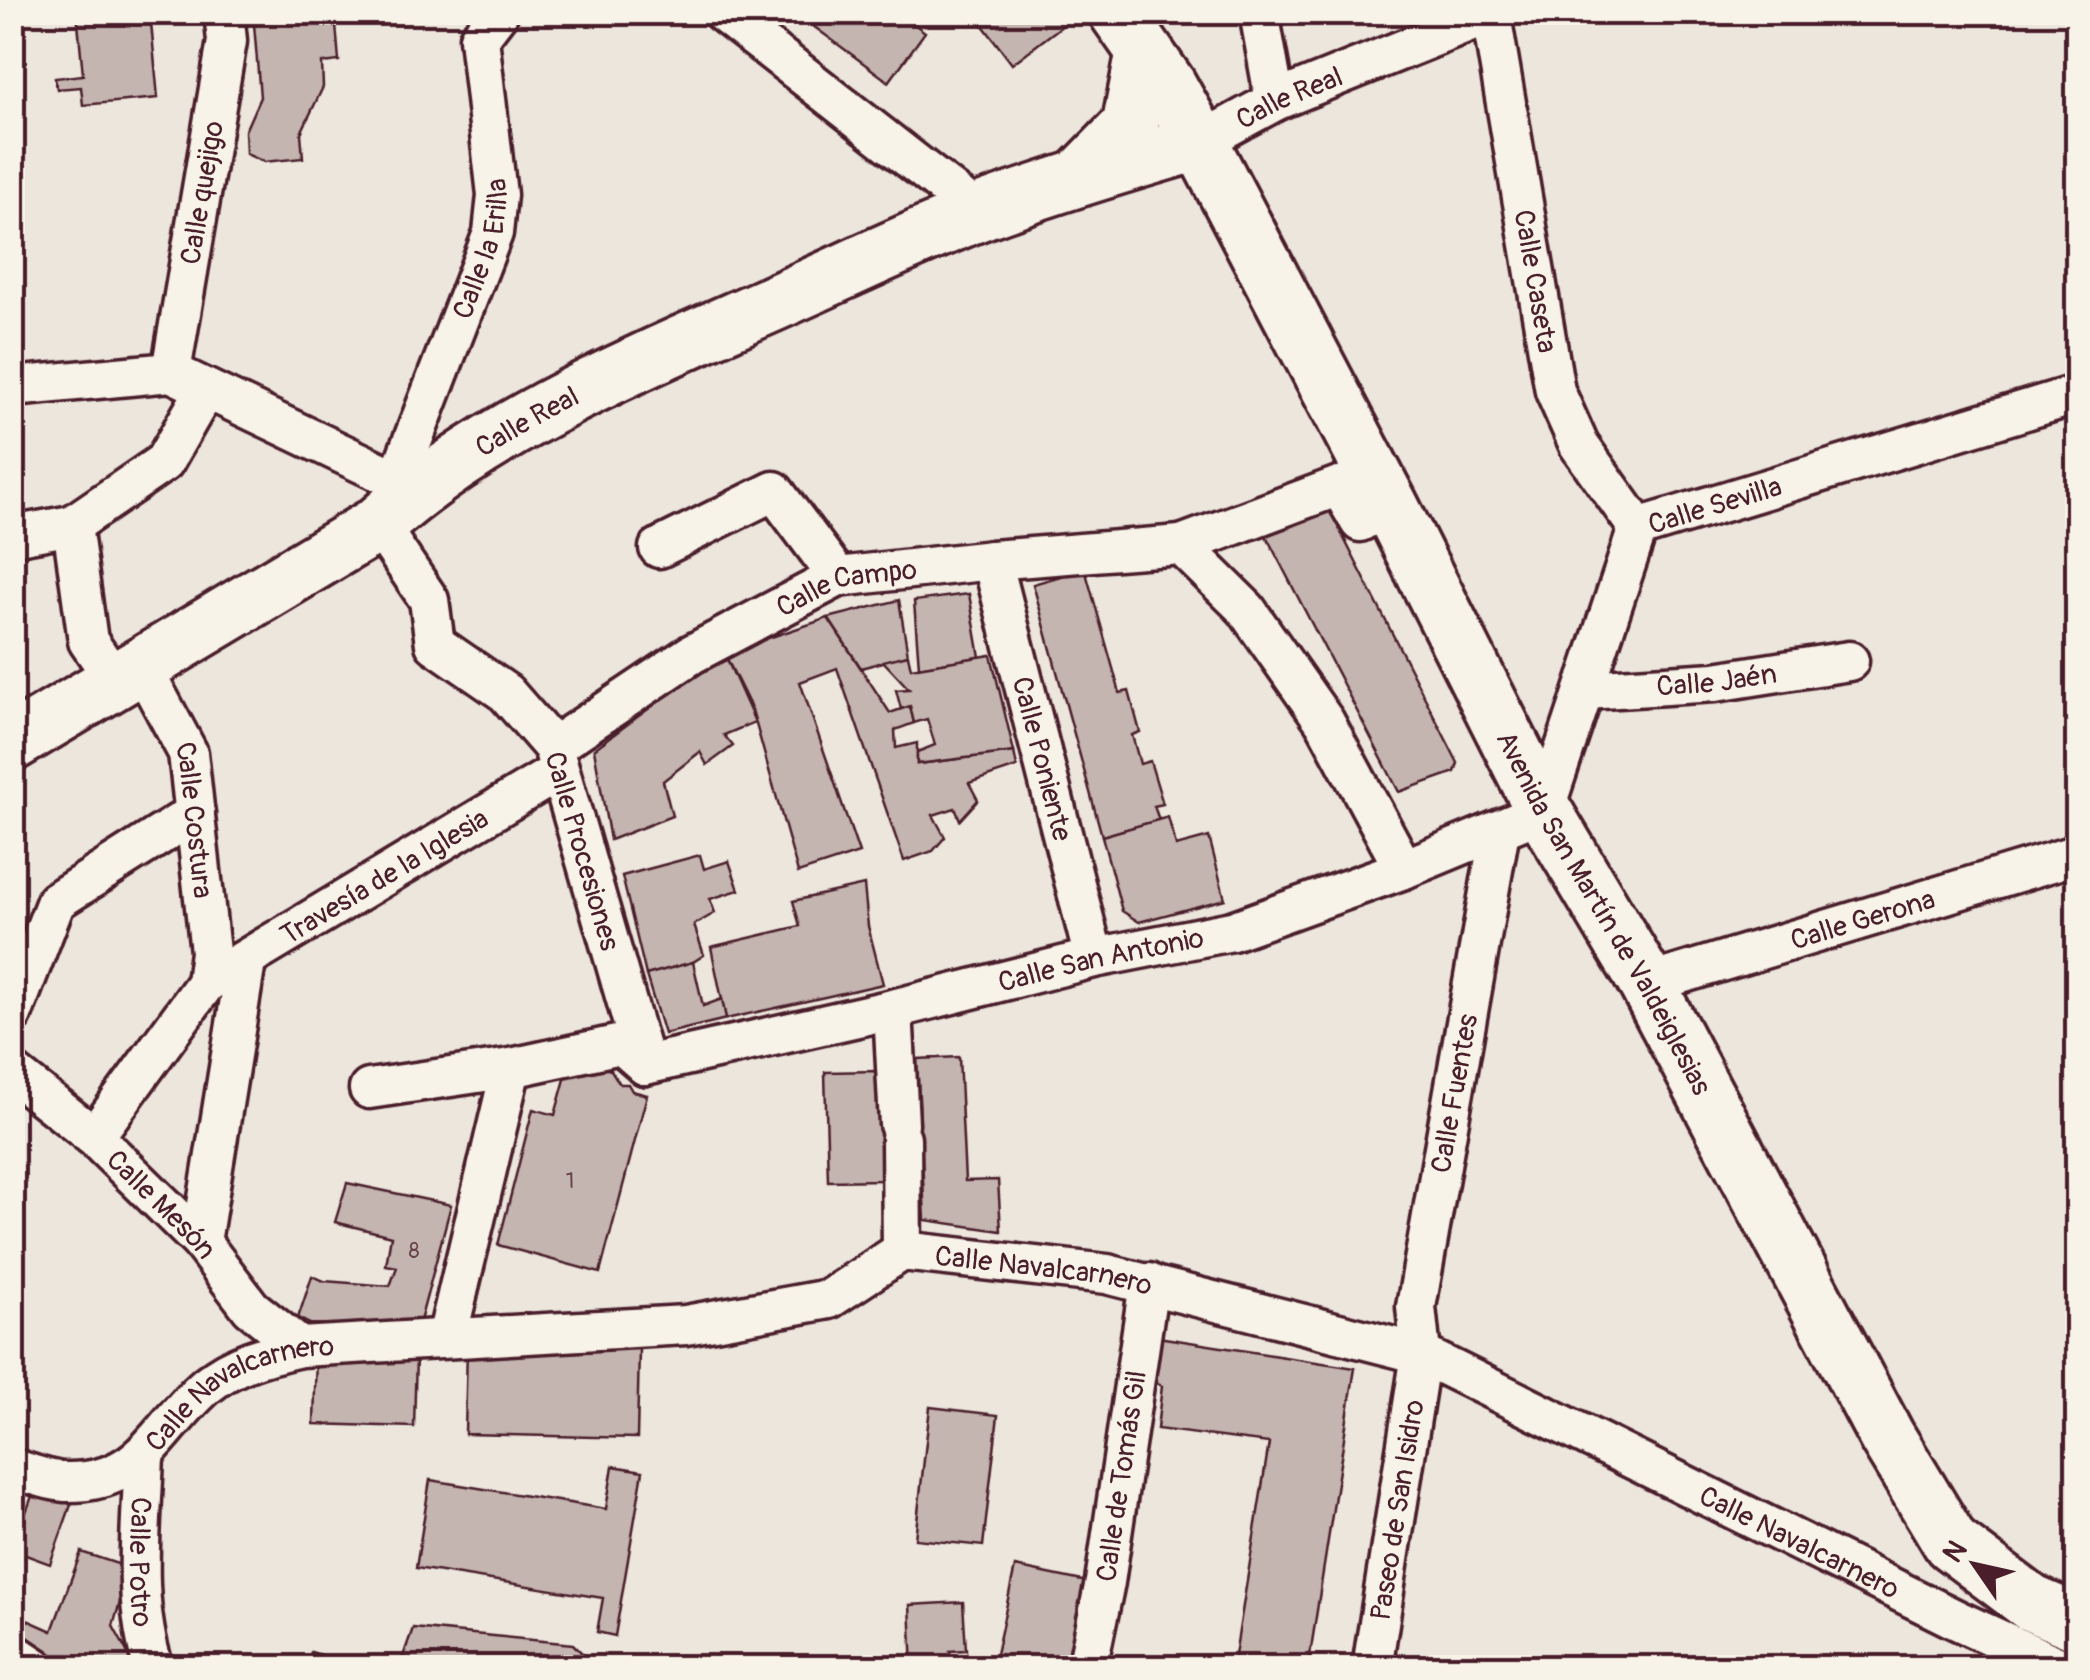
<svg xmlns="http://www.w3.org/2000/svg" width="2090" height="1680" font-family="Pangolin,sans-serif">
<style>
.building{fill:#c4b5b0;stroke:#4a1f2b;stroke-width:2.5}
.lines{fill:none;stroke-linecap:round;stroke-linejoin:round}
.street-casing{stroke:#4a1f2b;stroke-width:45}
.secondary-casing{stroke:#4a1f2b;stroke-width:62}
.street{stroke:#f7f3e8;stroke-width:38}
.secondary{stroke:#f7f3e8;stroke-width:55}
.labels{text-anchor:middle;stroke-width:8;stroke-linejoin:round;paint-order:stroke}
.number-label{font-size:22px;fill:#68444c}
.street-label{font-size:28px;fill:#4a1f2b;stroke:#f7f3e8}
</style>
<rect width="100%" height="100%" fill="#ece6dd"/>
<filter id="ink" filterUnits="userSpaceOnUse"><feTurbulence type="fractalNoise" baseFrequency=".01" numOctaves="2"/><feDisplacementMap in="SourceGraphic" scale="20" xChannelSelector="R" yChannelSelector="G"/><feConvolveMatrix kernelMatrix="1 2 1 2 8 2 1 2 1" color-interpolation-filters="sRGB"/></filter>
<g filter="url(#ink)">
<g class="building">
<polygon points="77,12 150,12 158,98 83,105 81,87 57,89 55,78 83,75"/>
<polygon points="253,12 335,12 339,61 322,63 323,87 301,133 303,158 264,162 246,154 245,131 260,97"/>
<polygon points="794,12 898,12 925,32 889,82"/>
<polygon points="973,12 1066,12 1071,19 1012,64"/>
<polygon points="1327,505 1458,763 1455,772 1399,792 1260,524"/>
<polygon points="1085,569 1120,693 1129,691 1140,732 1132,735 1140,764 1150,761 1163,804 1154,806 1159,820 1102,836 1033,584"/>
<polygon points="969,594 980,657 919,667 914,601"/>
<polygon points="899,600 908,655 861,668 828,618"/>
<polygon points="828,618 890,713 910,706 914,723 895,730 896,748 917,743 917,764 1014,752 1017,767 969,783 978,800 960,820 955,808 933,815 945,837 933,851 904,861 837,668 800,682 859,853 798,873 752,710 724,653"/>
<polygon points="724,653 755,722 724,735 733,746 707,765 700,752 663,781 672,816 610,840 594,749"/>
<polygon points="908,655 911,668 991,655 1014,752 917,764 917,752 935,745 927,719 914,723 910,706 901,709 896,690 909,689 883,661"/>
<polygon points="1168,817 1176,846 1209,837 1225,899 1139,922 1122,911 1102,836"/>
<polygon points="700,855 704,869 729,861 739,890 710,899 715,913 694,925 704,955 693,962 646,975 622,876"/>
<polygon points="864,885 868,926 883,984 726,1019 711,947 800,926 793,901"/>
<polygon points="693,962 703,1006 722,999 726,1019 664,1034 646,975"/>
<polygon points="959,1057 965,1181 998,1180 1001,1231 925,1220 921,1138 880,1139 881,1180 828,1181 825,1072 879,1071 880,1125 920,1123 917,1059"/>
<polygon points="588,1064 611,1070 620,1084 628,1084 632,1091 647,1095 600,1273 498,1245 533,1109 555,1115 567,1072"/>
<polygon points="347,1183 451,1205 419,1325 310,1324 298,1318 312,1276 324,1281 390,1286 397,1267 386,1265 391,1236 335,1222"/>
<polygon points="1158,1337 1355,1368 1308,1668 1233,1668 1269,1443 1157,1429 1162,1386 1152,1381"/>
<polygon points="467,1346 639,1349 637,1438 465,1434"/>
<polygon points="316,1354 416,1356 414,1427 314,1424"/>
<polygon points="930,1407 998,1415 983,1546 915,1539"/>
<polygon points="613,1466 643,1471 615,1636 597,1632 603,1598 416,1568 430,1480 606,1509"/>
<polygon points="35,1488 72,1502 50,1564 12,1550"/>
<polygon points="81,1552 130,1568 113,1626 136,1668 54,1668 12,1641 14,1614 52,1631"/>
<polygon points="1015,1567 1092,1583 1073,1668 993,1668"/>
<polygon points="963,1602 966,1650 950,1651 951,1668 913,1668 910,1605"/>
<polygon points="413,1628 573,1644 597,1668 399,1668"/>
<polygon points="311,1652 365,1668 306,1668"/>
</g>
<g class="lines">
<defs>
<g id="street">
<polyline points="722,12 979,213"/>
<polyline points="1259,12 1275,101"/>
<path id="s1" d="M1491 15 1555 391 1579 445 1638 528"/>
<path id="s2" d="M1200 142 1275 101 1496 12"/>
<path id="s3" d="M171 372 227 41 224 12"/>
<polyline points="12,387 171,372 416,489"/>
<path id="s4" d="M397 481 493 233 497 195 479 38 499 12"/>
<path id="s5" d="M378 524 429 600 435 644 506 693 553 747 645 1065"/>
<polyline points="72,525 88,641 117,683"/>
<polyline points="12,536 72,525 164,462 206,389"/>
<polyline points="1181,545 1339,486 1360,522 1390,505"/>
<polyline points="659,548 774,491 838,577"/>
<path id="s6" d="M992 560 1094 958"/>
<path id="s7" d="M142 667 188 753 210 952 206 983"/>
<path id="s8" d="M1585 690 1715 682 1849 661"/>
<path id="s9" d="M553 747 692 654 838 577 992 560 1181 545 1246 609 1325 722 1404 869"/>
<path id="s10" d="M1647 984 2078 854"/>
<polyline points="893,1009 899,1124"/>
<polyline points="12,1015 56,901 195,813"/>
<path id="s11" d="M645 1065 893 1009 1094 958 1232 931 1404 869 1544 811 1638 528 2078 394"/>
<path id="s12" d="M12 1072 94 1137 201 1242 251 1308 300 1347"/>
<polyline points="369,1089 511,1068 621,1044 645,1065"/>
<path id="s13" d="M94 1137 206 983 559 771"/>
<polyline points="901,1138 902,1251"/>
<polyline points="201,1242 246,962"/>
<polyline points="447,1338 511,1068"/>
<path id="s14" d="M144 1454C142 1525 131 1600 154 1668"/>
<path id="s15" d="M12 1468C29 1473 48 1481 65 1482 143 1484 156 1429 207 1385 235 1362 266 1355 300 1347L686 1325 829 1299 902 1251 1107 1274 1421 1354 1957 1620 2061 1668"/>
<polyline points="12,1652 36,1668"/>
<path id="s16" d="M1087 1668 1105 1582 1149 1283"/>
<path id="s17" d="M1372 1668 1421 1354 1416 1307 1500 830"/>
</g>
<g id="secondary">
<path id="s18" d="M1117 12 1168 85 1200 142 1390 505 1544 811 1647 984 1887 1437 1951 1543 2031 1603 2078 1623"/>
<polyline points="1081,176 1130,126 1144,53"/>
<path id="s19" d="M12 743 378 524C488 426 627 368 760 309 834 277 908 240 983 211 1054 185 1127 163 1200 142"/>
</g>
</defs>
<use href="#street" class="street-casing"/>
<use href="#secondary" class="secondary-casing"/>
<use href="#street" class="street"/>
<use href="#secondary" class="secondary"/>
</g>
</g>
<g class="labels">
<g class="number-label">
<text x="570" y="1188">1</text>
<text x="414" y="1258">8</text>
</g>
<g class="street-label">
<text dy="10" stroke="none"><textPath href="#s2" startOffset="100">Calle Real</textPath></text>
<text dy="10" stroke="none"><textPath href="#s3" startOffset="182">Calle quejigo</textPath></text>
<text dy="10" stroke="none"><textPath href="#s4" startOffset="248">Calle la Erilla</textPath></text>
<text dy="10" stroke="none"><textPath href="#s1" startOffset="270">Calle Caseta</textPath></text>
<text dy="10" stroke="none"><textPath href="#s19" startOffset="608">Calle Real</textPath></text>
<text dy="10" stroke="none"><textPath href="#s11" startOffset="1315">Calle Sevilla</textPath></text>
<text dy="10" stroke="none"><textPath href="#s9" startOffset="338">Calle Campo</textPath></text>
<text dy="10" stroke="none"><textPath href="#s8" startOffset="132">Calle Jaén</textPath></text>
<text dy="10" stroke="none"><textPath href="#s6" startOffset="205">Calle Poniente</textPath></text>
<text dy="10" stroke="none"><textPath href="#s7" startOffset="165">Calle Costura</textPath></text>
<text dy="10" stroke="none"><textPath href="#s5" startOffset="402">Calle Procesiones</textPath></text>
<text dy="10" stroke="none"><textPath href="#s13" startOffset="398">Travesía de la Iglesia</textPath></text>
<text dy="10" stroke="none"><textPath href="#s18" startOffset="1025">Avenida San Martín de Valdeiglesias</textPath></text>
<text dy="10" stroke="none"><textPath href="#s10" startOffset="225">Calle Gerona</textPath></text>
<text dy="10" stroke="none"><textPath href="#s11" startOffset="468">Calle San Antonio</textPath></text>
<text dy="10" stroke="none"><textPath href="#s17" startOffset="582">Calle Fuentes</textPath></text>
<text dy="10" stroke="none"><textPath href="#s12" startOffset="200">Calle Mesón</textPath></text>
<text dy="10" stroke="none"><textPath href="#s15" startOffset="1098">Calle Navalcarnero</textPath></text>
<text dy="10" stroke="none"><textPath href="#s15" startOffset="260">Calle Navalcarnero</textPath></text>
<text dy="10" stroke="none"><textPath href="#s16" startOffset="195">Calle de Tomás Gil</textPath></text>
<text dy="10" stroke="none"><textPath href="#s17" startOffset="160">Paseo de San Isidro</textPath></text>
<text dy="10" stroke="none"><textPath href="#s15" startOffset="1908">Calle Navalcarnero</textPath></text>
<text dy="10" stroke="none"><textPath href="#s14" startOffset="108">Calle Potro</textPath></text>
</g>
</g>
<rect width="2090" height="1680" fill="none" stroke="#f7f3e8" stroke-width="50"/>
<rect x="25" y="25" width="2040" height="1630" fill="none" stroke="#4a1f2b" stroke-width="4" filter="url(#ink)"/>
<g transform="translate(1975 1565) rotate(304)" stroke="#f7f3e8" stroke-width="8" paint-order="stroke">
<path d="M0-8L18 38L0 25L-18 38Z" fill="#4a1f2b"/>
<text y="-15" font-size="28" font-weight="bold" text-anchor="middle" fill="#4a1f2b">N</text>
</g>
</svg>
